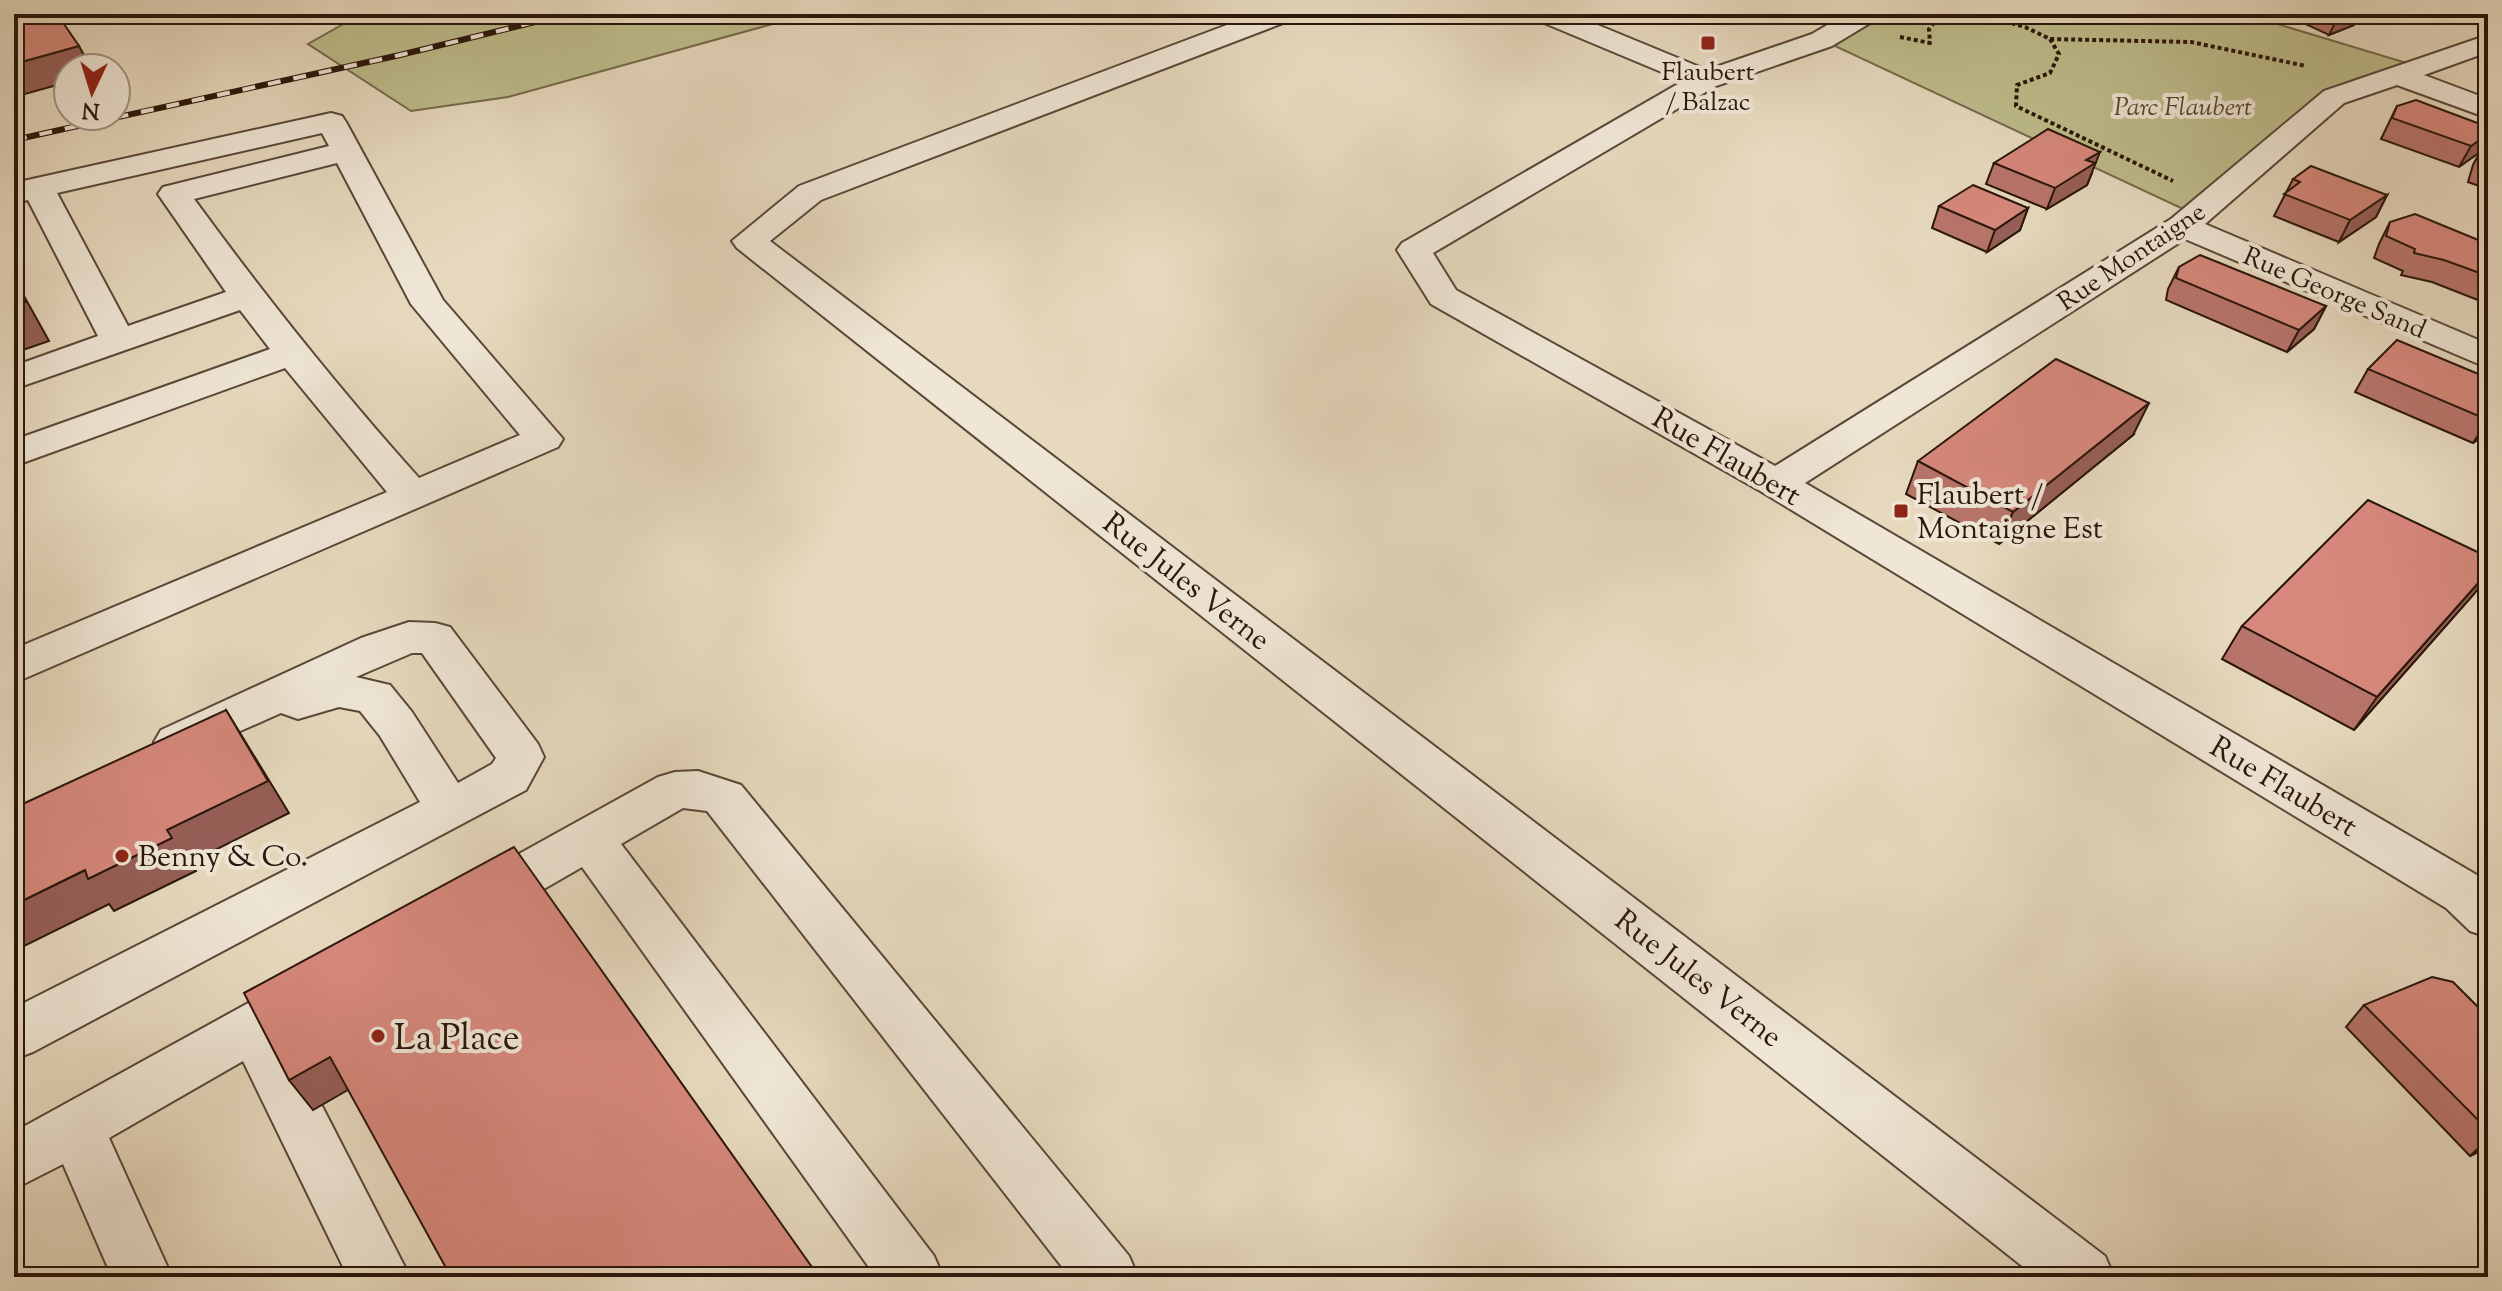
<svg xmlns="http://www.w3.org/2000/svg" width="2502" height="1291" font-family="'Sorts Mill Goudy',serif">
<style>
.green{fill:#bebd8c;stroke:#746a4c;stroke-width:2}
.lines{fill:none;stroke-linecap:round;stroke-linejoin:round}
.minor-casing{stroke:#594738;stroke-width:4}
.path{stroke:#2a160b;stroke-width:4;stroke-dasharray:4 3;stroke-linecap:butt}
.minor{fill:#efe6d5;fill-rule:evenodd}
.rail-casing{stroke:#2a160b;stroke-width:6}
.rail{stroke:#efe6d5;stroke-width:4;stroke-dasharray:13;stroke-linecap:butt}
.wall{fill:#b8756b;stroke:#2a160b;stroke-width:2}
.shaded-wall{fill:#965f57;stroke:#2a160b;stroke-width:2}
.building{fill:#d6887c;stroke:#2a160b;stroke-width:2}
.poi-dot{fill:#8f2418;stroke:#efe6d5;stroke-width:3}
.labels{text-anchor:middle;stroke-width:8;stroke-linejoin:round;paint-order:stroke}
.far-poi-label{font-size:26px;fill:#2a160b;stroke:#efe6d5}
.far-park-label{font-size:26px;font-style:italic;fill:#564832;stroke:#efe6d5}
.far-street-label{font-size:26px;fill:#2a160b;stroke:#efe6d5}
.street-label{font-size:30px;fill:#2a160b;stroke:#efe6d5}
.poi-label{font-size:30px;fill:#2a160b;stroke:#efe6d5;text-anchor:start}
.near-poi-label{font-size:36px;fill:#2a160b;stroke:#efe6d5;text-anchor:start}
</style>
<rect width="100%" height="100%" fill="#e7d9be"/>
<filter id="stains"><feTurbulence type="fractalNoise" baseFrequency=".0025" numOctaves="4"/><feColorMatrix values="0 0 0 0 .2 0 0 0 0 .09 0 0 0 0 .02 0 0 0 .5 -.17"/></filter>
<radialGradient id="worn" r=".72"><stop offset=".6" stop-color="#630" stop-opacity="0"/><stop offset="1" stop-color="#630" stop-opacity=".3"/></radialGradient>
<g class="green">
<polygon points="361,14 809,14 508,97 411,111 308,44"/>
<polygon points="1865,14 2244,14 2420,67 2334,97 2196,215 1822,40"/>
</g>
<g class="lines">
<defs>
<g id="minor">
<polygon points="1256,14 1295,14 1291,20 821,200 770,241 2105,1256 2114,1277 2036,1277 737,248 732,241 799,186"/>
<polygon points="1533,14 1571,14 1707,70 1812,34 1846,14 1879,14 1875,20 1832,46 1716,86 1433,253 1456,290 1775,466 2171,219 2324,91 2488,35 2488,52 2424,75 2488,99 2488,118 2397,85 2344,103 2205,224 2488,344 2488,368 2185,239 1805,483 2482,878 2488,884 2488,937 2470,931 2446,908 1762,492 1431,304 1397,250 1402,243 1683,81 1537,20"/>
<path d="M331 113 342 116 346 122 443 300 563 439 558 447 14 683V649L387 492 285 368 14 466V440L270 349 240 310 14 389V366L98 336 28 200 14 203V183ZM322 133 329 146 163 187 158 194 226 292 128 326 57 193ZM337 163 411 304 520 435 419 478C339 389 265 296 194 199Z"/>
<path d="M409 622 435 623 450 627 538 744 544 757 526 790 33 1052 14 1059V1008L420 802 380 736 360 711 339 707 298 719 281 713 177 759 161 754 154 742 161 730 361 638ZM412 653H422L496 758 492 764 458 783 412 712 390 685 356 677Z"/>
<polygon points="698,771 741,785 1129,1256 1138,1277 1070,1277 707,811 683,808 621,844 934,1256 943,1277 876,1277 582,867 497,916 479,922 461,916 454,901 461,886 658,777 675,772"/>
<polygon points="311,972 330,979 338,995 330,1011 286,1036 410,1277 348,1277 243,1061 109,1138 172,1277 112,1277 63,1164 14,1189 14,1132 292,979"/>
</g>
</defs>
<use href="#minor" class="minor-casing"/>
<g class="path">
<polyline points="1900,37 1930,43 1929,29 1937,19 1966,15 1997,19 2025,27 2050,39 2191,42 2306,66"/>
<polyline points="2050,39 2059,54 2050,73 2017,85 2016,106 2173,181"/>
</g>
<use href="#minor" class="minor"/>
<defs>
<polyline id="rail" points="14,140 400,55 568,14"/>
</defs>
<use href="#rail" class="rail-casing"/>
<use href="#rail" class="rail"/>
</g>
<g class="wall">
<polygon points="2284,14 2378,14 2377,16 2355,22 2354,25 2329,35"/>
<polygon points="2397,106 2488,127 2488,189 2468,182 2473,165 2480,152 2459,167 2381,139"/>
<polygon points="1994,163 2092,173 2087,185 2047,209 1986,184"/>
<polygon points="2293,179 2387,195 2376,217 2339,242 2274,216"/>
<polygon points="1939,206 2028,208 2020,230 1987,252 1932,228"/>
<polygon points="2390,222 2488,244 2488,304 2432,282 2401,275 2403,271 2374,258 2379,244"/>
<polygon points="2179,267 2326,306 2314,329 2287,352 2166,300 2168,289"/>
<polygon points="2368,369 2488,378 2488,432 2473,443 2355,392"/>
<polygon points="2133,435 1999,544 1906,494 1918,461"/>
<polygon points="2488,572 2488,574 2474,594 2354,730 2222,659 2242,626"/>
<polygon points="2364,1005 2488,1017 2488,1147 2470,1156 2346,1027"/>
</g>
<g class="shaded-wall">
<polygon points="2341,14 2378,14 2377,16 2355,22 2354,25 2329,35 2339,15"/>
<polygon points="79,46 91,68 68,68 68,82 14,97 14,64"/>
<polygon points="2488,134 2488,141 2480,152 2459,167 2471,146"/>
<polygon points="2100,152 2087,185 2047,209 2055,188 2086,160"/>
<polygon points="2387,195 2376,217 2339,242 2350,220"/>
<polygon points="2028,208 2020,230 1987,252 1995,230"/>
<polygon points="14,278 49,341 14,353"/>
<polygon points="2326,306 2314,329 2287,352 2299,330"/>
<polygon points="2149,403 2133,435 1999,544 2013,512"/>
<polygon points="2488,420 2488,432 2473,443"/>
<polygon points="2488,572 2488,574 2474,594 2354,730 2377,697"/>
<polygon points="226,710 289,813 191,862 196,871 114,911 109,904 14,951 14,905 167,830"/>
<polygon points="330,1057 353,1087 313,1110 289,1080"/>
<polygon points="2488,1139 2488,1147 2470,1156"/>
</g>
<g class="building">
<polygon points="14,14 57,14 79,46 14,64"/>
<polygon points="2416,100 2488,127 2488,134 2471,146 2392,118 2397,106"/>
<polygon points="2048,129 2100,152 2086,160 2095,163 2055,188 1994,163"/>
<polygon points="2488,142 2488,163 2481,160 2485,144"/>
<polygon points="2311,166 2387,195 2350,220 2284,194 2300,182 2293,179"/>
<polygon points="1973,185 2028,208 1995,230 1939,206"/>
<polygon points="2415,214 2488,244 2488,276 2444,260 2414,253 2415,249 2386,236 2390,222"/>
<polygon points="2200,255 2326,306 2299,330 2176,278 2179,267"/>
<polygon points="14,280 26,302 14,306"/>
<polygon points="2397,340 2488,378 2488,420 2368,369"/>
<polygon points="2056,359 2149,403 2013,512 1918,461"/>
<polygon points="2368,500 2488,557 2488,572 2377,697 2242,626"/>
<polygon points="226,710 268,781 167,830 172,838 88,879 85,870 14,905 14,808"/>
<polygon points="514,847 819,1277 451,1277 330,1057 289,1080 244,993"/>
<polygon points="2432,977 2453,982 2488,1017 2488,1130 2364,1005"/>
</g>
<g class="poi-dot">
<rect x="1700" y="35" width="16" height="16" rx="4"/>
<rect x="1893" y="503" width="16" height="16" rx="4"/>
<circle cx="122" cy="856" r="8"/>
<circle cx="378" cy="1036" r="8"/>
</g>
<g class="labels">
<g class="far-poi-label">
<text x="1708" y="80">Flaubert<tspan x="1708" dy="30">/ Balzac</tspan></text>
</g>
<g class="far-park-label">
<text x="2183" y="115">Parc Flaubert</text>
</g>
<g class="far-street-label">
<text transform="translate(2131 256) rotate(-34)" y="9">Rue Montaigne</text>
<text transform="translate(2335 292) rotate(23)" y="9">Rue George Sand</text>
</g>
<g class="street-label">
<text transform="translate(1727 456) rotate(30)" y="10">Rue Flaubert</text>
<text transform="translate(1187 581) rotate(38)" y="10">Rue Jules Verne</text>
<text transform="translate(2284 786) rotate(31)" y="10">Rue Flaubert</text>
<text transform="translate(1699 978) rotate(38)" y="10">Rue Jules Verne</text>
</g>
<g class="poi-label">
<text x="1917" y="504">Flaubert /<tspan x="1917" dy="34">Montaigne Est</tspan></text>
<text x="138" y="866">Benny &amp; Co.</text>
</g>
<g class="near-poi-label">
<text x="394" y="1049">La Place</text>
</g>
</g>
<rect width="2502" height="1291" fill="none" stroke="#e7d9be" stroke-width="48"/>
<rect x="16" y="16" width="2470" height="1259" fill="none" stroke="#2a160b" stroke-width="4"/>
<rect x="24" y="24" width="2454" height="1243" fill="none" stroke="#2a160b" stroke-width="2"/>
<g transform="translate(92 92) rotate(184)"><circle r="38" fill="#efe6d5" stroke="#a09384" stroke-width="2"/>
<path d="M0-6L14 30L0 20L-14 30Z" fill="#8f2418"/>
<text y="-12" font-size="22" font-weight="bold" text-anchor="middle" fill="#2a160b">N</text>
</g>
<rect width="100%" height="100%" filter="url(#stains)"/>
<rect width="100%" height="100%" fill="url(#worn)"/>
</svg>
